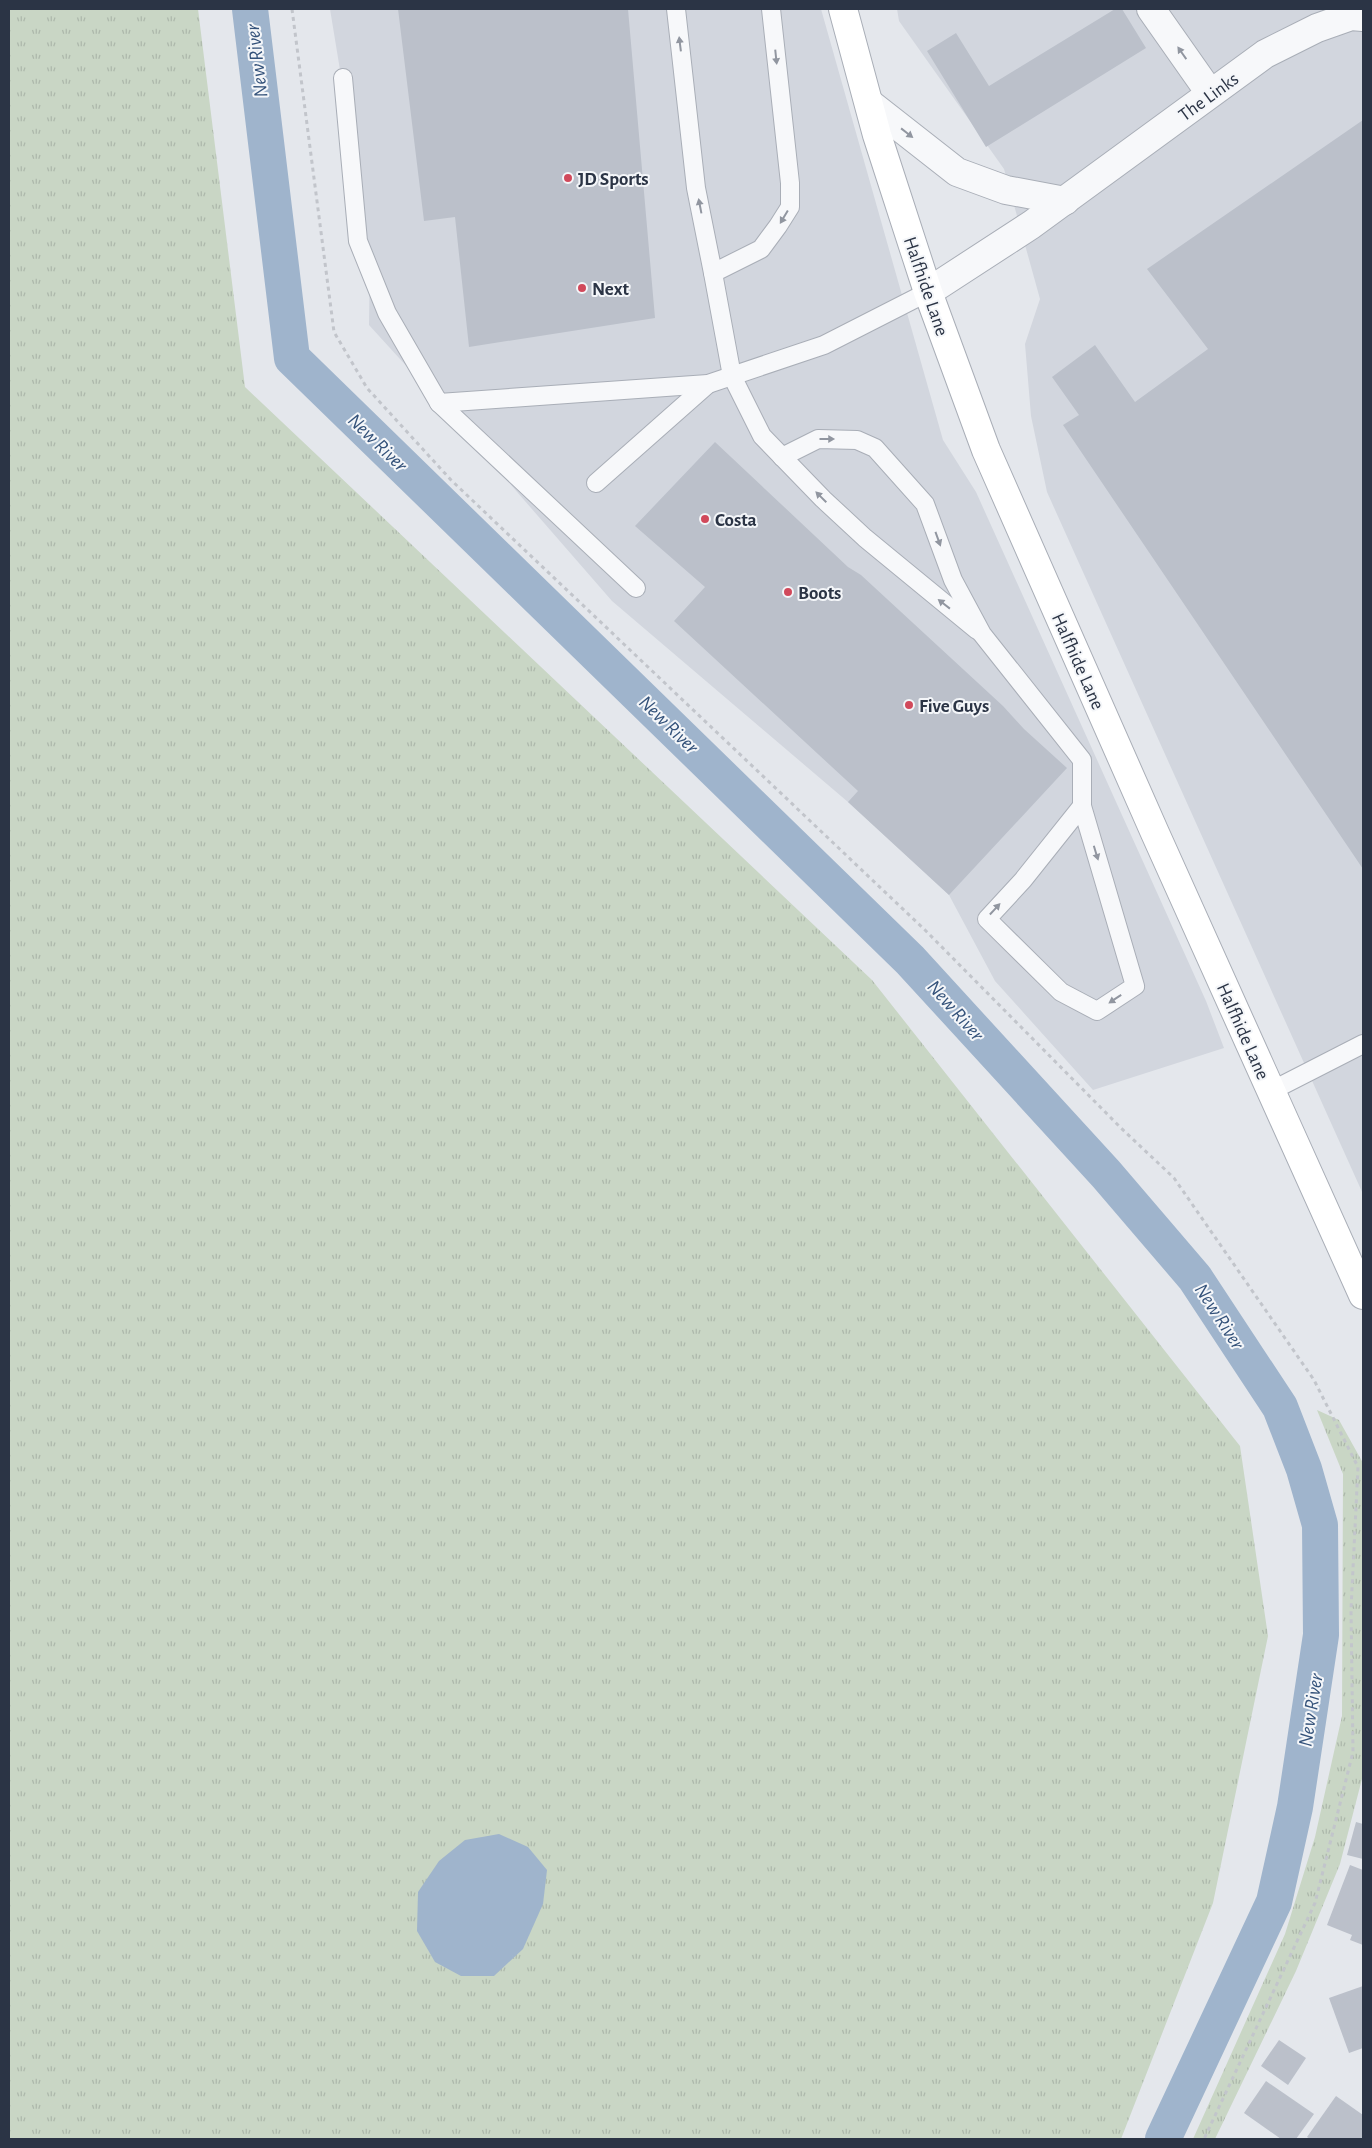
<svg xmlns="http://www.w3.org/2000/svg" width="1372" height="2148" font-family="'Alegreya Sans',sans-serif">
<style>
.built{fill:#d2d6de}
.grass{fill:url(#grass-tufts)}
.water{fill:#9fb4cc}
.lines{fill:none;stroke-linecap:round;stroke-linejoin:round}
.canal{stroke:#9fb4cc;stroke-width:36}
.building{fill:#bbc0ca}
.service-casing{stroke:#a9aeb7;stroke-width:20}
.minor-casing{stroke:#a9aeb7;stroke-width:30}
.secondary-casing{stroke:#a9aeb7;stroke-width:30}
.path{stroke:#c2c5cb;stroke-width:3;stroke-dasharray:4 4;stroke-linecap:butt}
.service{stroke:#f7f8fa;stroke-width:18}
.minor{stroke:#f7f8fa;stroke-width:28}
.secondary{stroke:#fff;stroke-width:28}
.oneway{fill:#9196a0}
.poi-dot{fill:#d1495b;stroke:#f4f6f9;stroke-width:2}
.labels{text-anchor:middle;stroke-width:4;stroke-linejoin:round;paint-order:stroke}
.street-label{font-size:19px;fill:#2b3445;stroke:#f4f6f9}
.poi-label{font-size:19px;font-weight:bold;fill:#2b3445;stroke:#f4f6f9;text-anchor:start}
.water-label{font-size:20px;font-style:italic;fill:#34527a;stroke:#f4f6f9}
</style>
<defs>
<pattern id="grass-tufts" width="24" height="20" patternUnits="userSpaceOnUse" patternTransform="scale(1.25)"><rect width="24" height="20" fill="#c9d6c5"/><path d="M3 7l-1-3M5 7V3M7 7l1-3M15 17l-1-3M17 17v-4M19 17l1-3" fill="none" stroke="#adb8ab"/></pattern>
</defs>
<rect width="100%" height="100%" fill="#e4e7ec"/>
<g class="built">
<polygon points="330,9 821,9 943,440 976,492 1206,1001 1224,1048 1093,1090 995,981 949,895 848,802 612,601 430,392 369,325 370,253"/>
<polygon points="897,9 1363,9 1363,1194 1047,492 1031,416 1025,344 1040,299 1004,169 899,21"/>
</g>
<g class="grass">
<polygon points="9,9 198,9 245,387 872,980 1240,1446 1268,1636 1213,1903 1121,2139 9,2139"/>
<polygon points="1317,1410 1339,1420 1363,1463 1363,1775 1340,1864 1296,1971 1215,2139 1193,2139 1285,1934 1315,1837 1342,1716 1343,1474"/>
</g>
<polygon class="water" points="499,1834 528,1847 547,1870 543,1904 523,1949 494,1976 461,1976 435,1962 417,1931 418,1892 439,1861 465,1840"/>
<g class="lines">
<polyline class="canal" points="250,9 292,358 910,960 1106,1174 1195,1278 1280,1407 1304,1469 1320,1525 1321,1635 1295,1807 1274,1902 1163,2139"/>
</g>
<g class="building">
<polygon points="398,9 628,9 655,318 469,347 455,217 424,221"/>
<polygon points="1115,9 1122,9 1146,48 986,147 927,51 956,33 989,86"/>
<polygon points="1363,120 1363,869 1063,425 1079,415 1052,377 1095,345 1135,402 1208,349 1147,269"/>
<polygon points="715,442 848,567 861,575 1003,706 1024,729 1067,768 949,895 848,802 858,791 674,621 705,587 635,526"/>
<polygon points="1356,1822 1363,1824 1363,1859 1347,1855"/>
<polygon points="1350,1865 1363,1870 1363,1945 1350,1940 1352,1935 1327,1925"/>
<polygon points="1363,1986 1363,2048 1349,2053 1329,1998"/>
<polygon points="1279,2040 1306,2058 1288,2085 1261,2066"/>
<polygon points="1266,2081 1314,2114 1296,2139 1281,2139 1244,2113"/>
<polygon points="1336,2096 1363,2115 1363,2139 1310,2139 1307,2137"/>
</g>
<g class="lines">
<defs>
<g id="service">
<polyline points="676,9 696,188 713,273 761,249 778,226 790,207 790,183 771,9"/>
<polyline points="343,78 358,241 387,313 439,403 708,384 824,345 928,292"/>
<polyline points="713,273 732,376 762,436 823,499 865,538 977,630"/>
<polyline points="439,403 636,588"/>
<polyline points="782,457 818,439 857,440 875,448 925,504 953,580 982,634 1082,760 1082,806 1135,986 1097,1011 1061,992 987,919 1023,880 1082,806"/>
<polyline points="596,483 708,384"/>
<polyline points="1271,1091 1363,1044"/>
</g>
<g id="minor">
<polyline points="1151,9 1210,93"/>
<polyline points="869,103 957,172 1006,190 1065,201"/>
<polyline points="928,292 1031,225 1265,54 1317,28 1351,16 1363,17"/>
</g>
<polyline id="secondary" points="843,9 877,135 928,292 986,450 1155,833 1363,1295"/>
</defs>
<use href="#service" class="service-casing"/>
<use href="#minor" class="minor-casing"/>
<use href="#secondary" class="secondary-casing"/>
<polyline class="path" points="292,9 334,332 367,388 451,480 925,930 1120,1127 1174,1178 1314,1380 1358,1467 1351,1609 1353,1752 1315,1903 1204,2139"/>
<use href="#service" class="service"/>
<use href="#minor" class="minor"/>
<use href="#secondary" class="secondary"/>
</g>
<defs><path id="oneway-solid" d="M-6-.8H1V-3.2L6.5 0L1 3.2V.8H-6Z" transform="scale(1.25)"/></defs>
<g class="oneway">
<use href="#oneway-solid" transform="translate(680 44) rotate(-97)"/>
<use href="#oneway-solid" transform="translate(1182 53) rotate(-125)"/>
<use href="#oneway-solid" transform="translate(776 57) rotate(84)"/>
<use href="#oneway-solid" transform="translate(907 133) rotate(38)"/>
<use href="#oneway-solid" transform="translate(700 206) rotate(-101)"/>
<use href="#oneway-solid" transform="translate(784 217) rotate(121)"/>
<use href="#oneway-solid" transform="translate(827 439)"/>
<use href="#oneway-solid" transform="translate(821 497) rotate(-135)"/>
<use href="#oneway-solid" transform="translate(938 539) rotate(70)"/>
<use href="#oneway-solid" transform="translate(944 604) rotate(-142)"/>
<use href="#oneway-solid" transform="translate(1096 853) rotate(73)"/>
<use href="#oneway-solid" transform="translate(995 909) rotate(-47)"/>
<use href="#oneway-solid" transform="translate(1115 999) rotate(146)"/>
</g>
<g class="poi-dot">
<circle cx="568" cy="178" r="5"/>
<circle cx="582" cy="288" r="5"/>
<circle cx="705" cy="519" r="5"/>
<circle cx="788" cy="592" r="5"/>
<circle cx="909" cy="705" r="5"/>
</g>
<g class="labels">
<g class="street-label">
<text transform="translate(1208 96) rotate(-36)" y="7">The Links</text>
<text transform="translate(927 286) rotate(71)" y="7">Halfhide Lane</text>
<text transform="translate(1079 661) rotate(66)" y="7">Halfhide Lane</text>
<text transform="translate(1244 1031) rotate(66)" y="7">Halfhide Lane</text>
</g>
<g class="poi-label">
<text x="578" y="185">JD Sports</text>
<text x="592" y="295">Next</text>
<text x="715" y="526">Costa</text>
<text x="798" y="599">Boots</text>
<text x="919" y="712">Five Guys</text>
</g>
<g class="water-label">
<text transform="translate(256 61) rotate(-97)" y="7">New River</text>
<text transform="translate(378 442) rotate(44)" y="7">New River</text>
<text transform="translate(669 724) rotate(44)" y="7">New River</text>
<text transform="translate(956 1010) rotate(48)" y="7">New River</text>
<text transform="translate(1220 1316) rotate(57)" y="7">New River</text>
<text transform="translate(1310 1710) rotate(-81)" y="7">New River</text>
</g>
</g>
<rect width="1372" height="2148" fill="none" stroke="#2b3445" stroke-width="20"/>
</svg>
